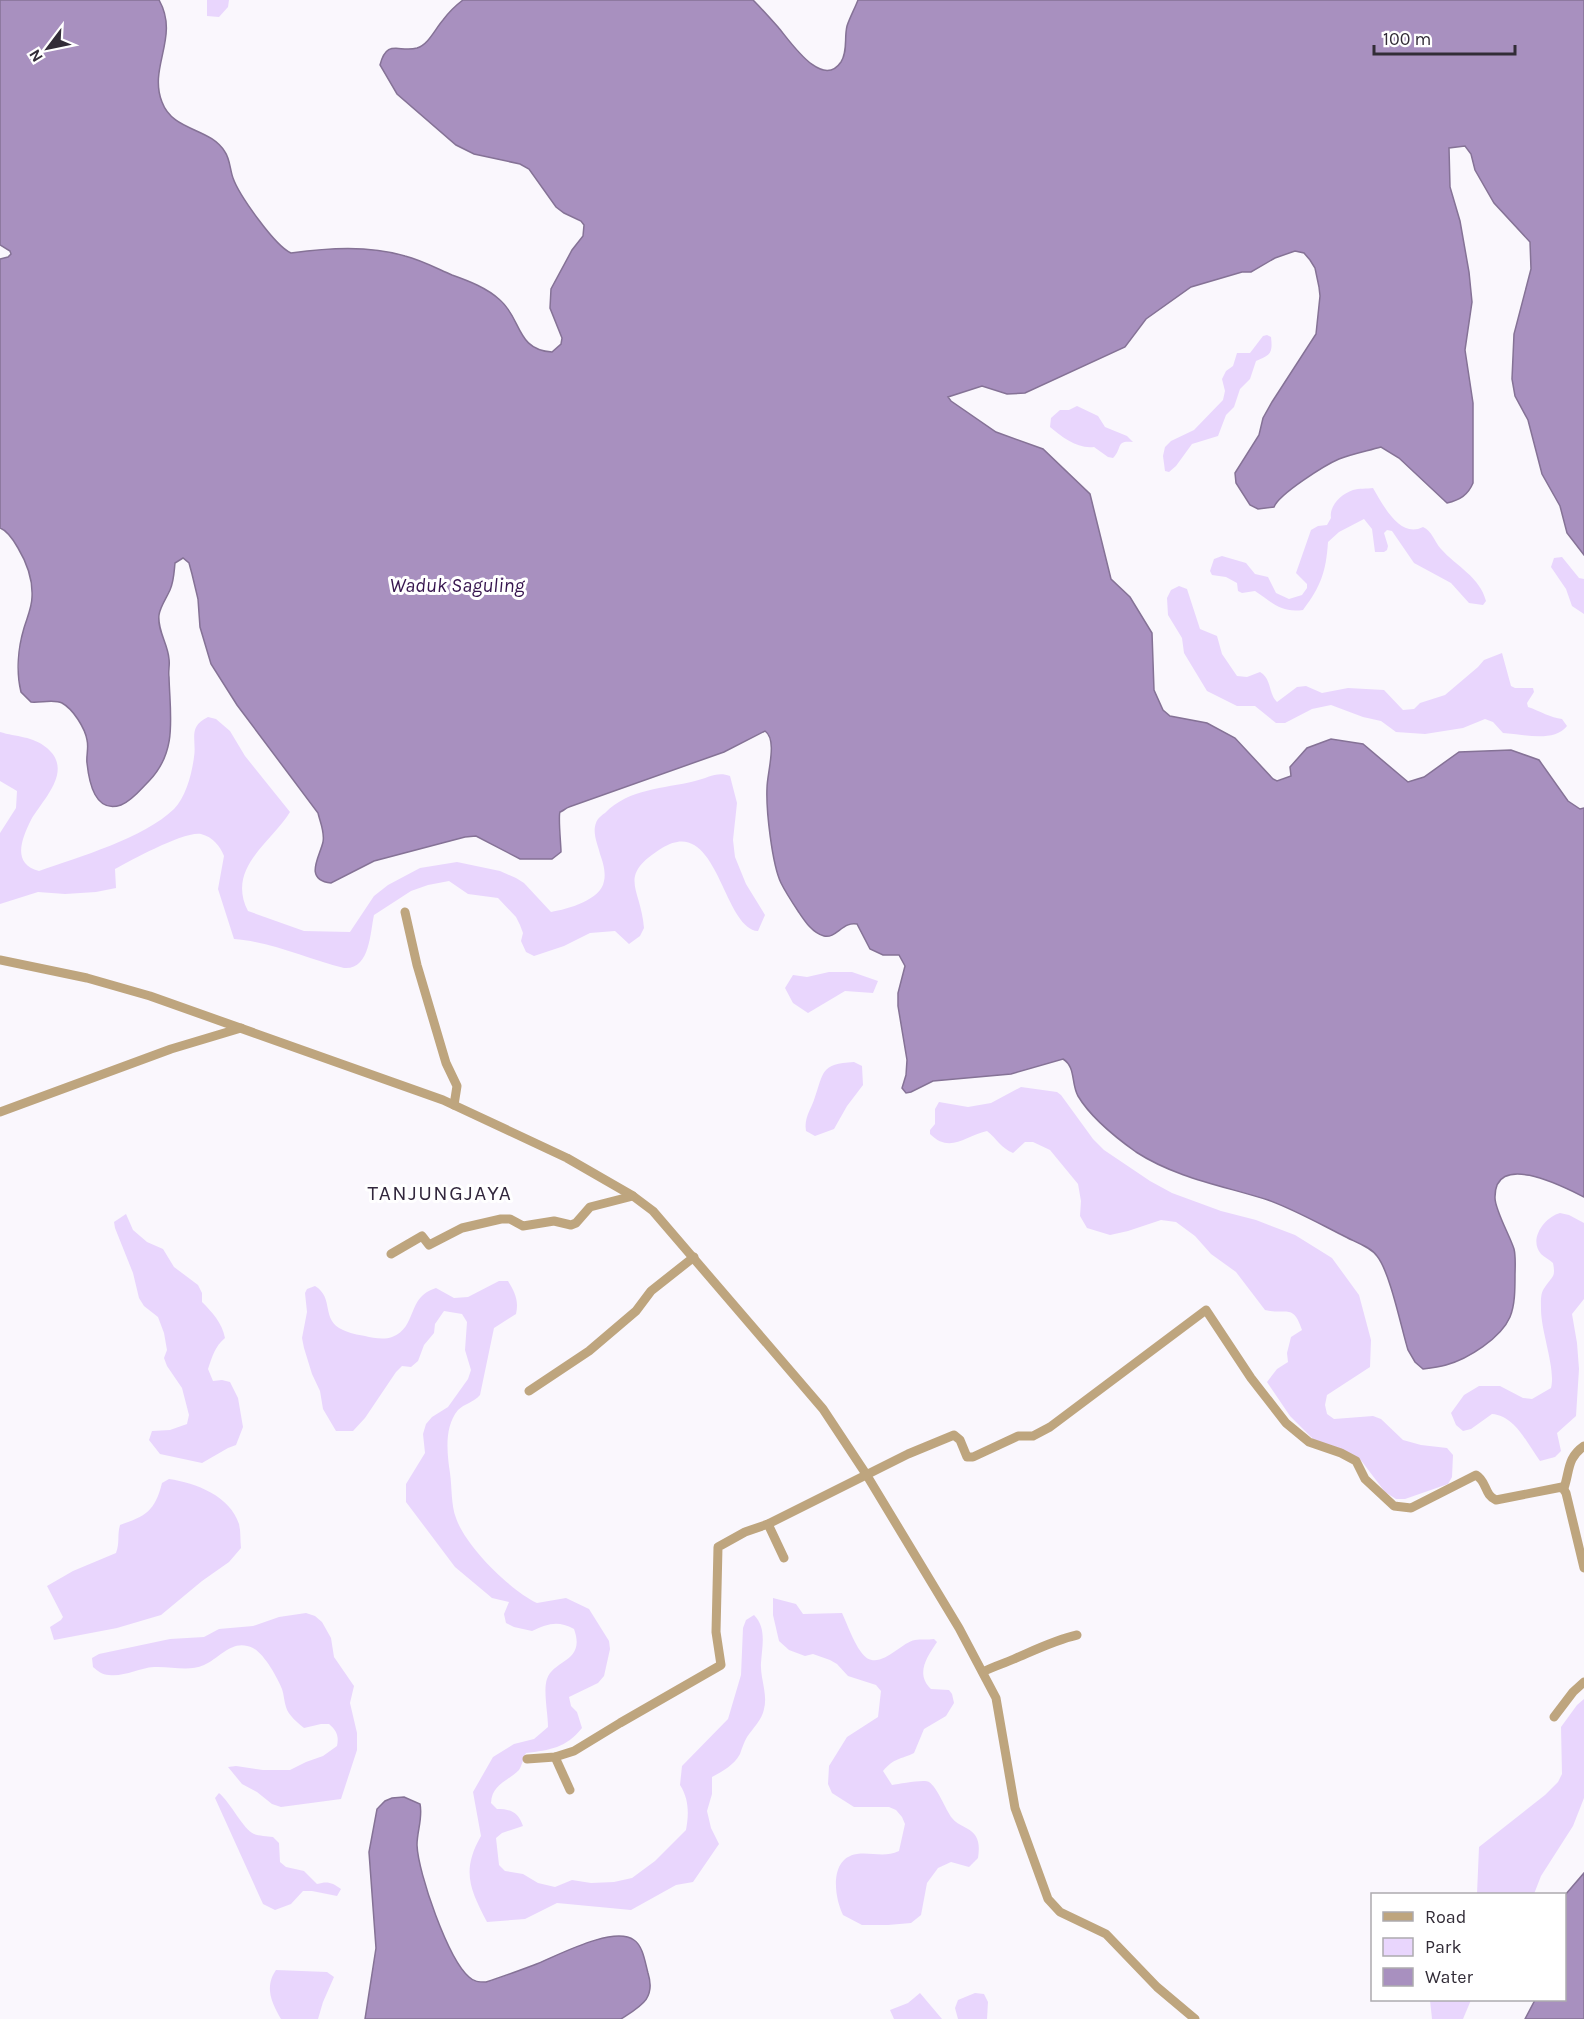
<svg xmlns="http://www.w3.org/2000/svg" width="1584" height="2019" font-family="Karla,sans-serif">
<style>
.green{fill:#e9d6fd}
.water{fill:#a890bf;stroke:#857296;stroke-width:1.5}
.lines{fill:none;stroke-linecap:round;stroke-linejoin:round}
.street{stroke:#bea57e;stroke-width:9}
.labels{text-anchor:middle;stroke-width:6;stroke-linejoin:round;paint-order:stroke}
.water-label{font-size:20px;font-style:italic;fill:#37164f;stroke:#fff}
.quarter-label{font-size:21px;letter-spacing:1.5px;fill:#32273d;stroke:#fff}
</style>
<rect width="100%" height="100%" fill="#faf7fd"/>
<g class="green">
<polygon points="207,0 229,0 228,7 219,17 207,16"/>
<path d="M1267 335 1271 337C1273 354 1270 355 1256 361L1250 379 1240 389 1234 407 1226 415 1218 436 1192 444 1176 466 1169 472 1165 471 1163 456 1165 447 1171 441 1194 430 1223 400 1225 391 1222 379 1226 371 1233 366 1237 353H1250L1263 336Z"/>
<path d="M1077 406 1098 416 1105 427 1127 436 1133 442C1115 440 1123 448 1113 458L1108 457 1094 447C1077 449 1062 437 1050 427L1051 418 1060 410H1069Z"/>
<path d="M1373 488C1383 505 1400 539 1423 527 1432 531 1434 541 1441 549 1456 566 1480 577 1486 601L1483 605 1469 603 1451 583 1414 563 1392 531 1387 530 1384 533 1388 546 1387 550 1384 552H1375L1372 529 1364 519 1339 532 1328 542C1326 572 1321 586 1303 610 1281 613 1273 603 1255 591L1242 593 1238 591 1237 583 1226 577 1212 575 1210 571 1214 559 1222 556 1246 563 1255 574 1268 577 1276 593 1289 599 1302 595 1307 588V584L1296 573 1311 530 1318 526 1327 525 1331 518C1329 506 1341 494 1353 490 1359 488 1367 489 1373 488Z"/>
<polygon points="1562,557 1579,578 1584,579 1584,614 1572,606 1566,589 1551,567 1554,558"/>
<path d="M1179 586 1187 589 1200 629 1217 636 1222 654 1237 676 1247 677 1260 672C1272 679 1268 693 1277 702L1297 687 1306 686 1322 693 1348 688 1384 690 1403 710 1414 709 1420 703 1445 695 1478 667 1484 660 1502 653 1511 686 1515 688H1533L1534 692 1527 703 1528 707C1540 711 1551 718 1562 719L1567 726C1554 743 1522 734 1503 733L1493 722 1485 719 1463 728 1425 734 1396 732 1381 721 1363 717 1331 705 1312 709 1285 723H1276L1255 706H1237L1207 691 1184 653 1182 638 1168 615 1167 598 1171 590Z"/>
<path d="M208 717 216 719 230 731 245 756 290 812C271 843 226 868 248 911L304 931 350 932 374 896 388 885 420 868 457 862 500 871 516 878 524 883 551 912C568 909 601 900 604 881 606 873 603 862 600 854 598 845 592 833 596 823 597 819 602 815 605 813 630 788 663 789 695 781 708 778 717 771 730 776L737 803 733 840 735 857 746 884 765 915 758 931C722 928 718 813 662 848 616 877 641 887 644 928L640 936 629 944 615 931 590 933 564 946 534 956 526 952 521 941 523 933 520 925 516 917 498 898 468 894 449 881 428 885 411 891 374 915C370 933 370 970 344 968 307 959 273 942 234 939L218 889 224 856C220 846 213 837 201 834 184 831 132 860 115 869L116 888 96 892 65 894 38 892 0 904V833L16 808 17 791 0 781V732C16 737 33 736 47 748 74 771 43 799 31 820 21 840 12 864 39 871 79 857 144 838 174 809 186 797 192 773 194 757 197 740 187 727 208 717Z"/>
<polygon points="829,972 852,972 878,981 873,993 845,991 808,1013 793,1003 785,988 793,975 807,977"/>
<path d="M854 1062 862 1066 863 1085 847 1106 834 1129 815 1136 806 1131C804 1118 810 1111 814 1100 824 1072 820 1064 854 1062Z"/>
<path d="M1021 1087 1057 1092 1061 1095 1093 1139 1104 1150 1150 1181 1172 1193 1221 1211 1256 1220 1295 1235 1332 1258 1359 1295 1371 1340 1370 1367 1327 1395 1325 1405 1327 1414 1334 1419 1373 1416 1381 1419 1403 1440 1421 1445 1447 1448 1453 1455 1452 1477 1448 1484 1405 1499H1396L1385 1492 1360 1459 1313 1439 1290 1416 1267 1382 1277 1369 1288 1362 1287 1353 1291 1337 1302 1330C1293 1303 1287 1315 1265 1310L1236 1272 1211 1254 1195 1236 1176 1222 1161 1220 1128 1231 1110 1235 1087 1228 1080 1216 1081 1201 1078 1184 1050 1150 1033 1142H1025L1013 1153C1001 1148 997 1139 987 1131 965 1136 950 1154 930 1134V1130L935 1124V1109L939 1102 968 1107 991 1103Z"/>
<path d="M1560 1213 1569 1215 1584 1223V1299L1572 1314 1577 1343 1579 1369 1576 1416 1557 1433 1561 1451 1555 1457 1540 1461C1527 1444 1516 1416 1492 1414L1471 1429 1463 1431 1456 1425 1451 1413 1464 1395 1479 1386H1500L1523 1398 1532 1399 1551 1388C1556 1369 1541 1332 1541 1309 1541 1302 1540 1293 1545 1287 1552 1276 1556 1278 1553 1263 1550 1260 1544 1257 1541 1254 1528 1239 1545 1217 1560 1213Z"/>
<path d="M126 1214 133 1230 147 1242 163 1249 174 1267 198 1285 202 1293V1302C213 1313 222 1323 225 1338 215 1346 212 1357 208 1369L213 1381 222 1380 230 1382 238 1398 243 1427 236 1445 228 1448 202 1463 160 1454 149 1440 152 1431 170 1430 187 1424 189 1415 182 1388 167 1366 164 1358 167 1350 164 1333 158 1317 144 1306 139 1298 133 1273 115 1228 114 1222Z"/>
<path d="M499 1281H508C515 1292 519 1301 516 1314L494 1328 480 1395C474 1402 464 1404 458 1410 444 1427 447 1453 450 1473 452 1487 451 1505 456 1518 466 1547 510 1590 537 1603L566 1598 589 1609 609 1641 610 1649 604 1676 598 1683 569 1697 571 1706 577 1712 582 1728C566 1748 550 1750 526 1753 523 1758 522 1766 519 1770 507 1782 492 1784 491 1803L497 1809C511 1809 518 1812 523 1826L502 1833 496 1838 499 1865 505 1871 523 1874 538 1883 555 1887 572 1880 591 1883 614 1882 632 1878 655 1861 686 1830C689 1814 689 1799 680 1785L682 1766 728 1719 741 1675 743 1628 746 1620 754 1615C767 1628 762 1646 761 1663 760 1678 768 1694 764 1709 762 1720 753 1728 747 1737 744 1742 742 1748 740 1754 734 1765 723 1771 712 1777V1794L707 1811 711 1828 719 1844 693 1882 676 1885 631 1910 557 1903 525 1919 487 1922C470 1889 461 1871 481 1836L473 1792 493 1757 514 1744 534 1739 548 1727C548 1714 543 1690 547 1679 554 1659 586 1662 574 1629 557 1620 548 1624 532 1631L514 1627 506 1623 504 1614 509 1602 492 1598 455 1567 406 1502V1484L425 1453 423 1434 426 1424 432 1417 448 1407 468 1379 471 1370 465 1350 467 1322 462 1314 444 1311 435 1324 434 1333 424 1345 418 1361 411 1367 402 1366 396 1372 365 1418 353 1431H336L323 1409 320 1391 312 1374 304 1348 302 1338 307 1312 305 1293 307 1289 315 1286C335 1298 320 1320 343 1330 349 1333 358 1335 365 1336 373 1338 384 1340 392 1337 418 1327 406 1297 436 1288L454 1298 468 1297Z"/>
<path d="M169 1479C196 1483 230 1496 239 1524 241 1532 240 1540 241 1548L229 1562 202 1581 161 1615 117 1628 54 1640 50 1627 61 1620 63 1617 47 1586 73 1571 116 1553C120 1543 117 1535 120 1525 146 1516 155 1511 162 1483Z"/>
<path d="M773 1598 796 1604 803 1614 842 1613C848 1626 853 1641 861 1652 877 1675 899 1643 915 1640 921 1639 928 1640 934 1639L937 1642C927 1657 915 1674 931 1689L949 1690 952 1694 954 1703 946 1716 924 1729 914 1753C900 1760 895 1757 883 1771L892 1785C900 1784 924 1779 929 1782 938 1788 945 1809 952 1818 958 1826 969 1827 975 1835 980 1842 979 1851 978 1858L969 1867 951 1862 938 1868 927 1883 921 1915 911 1923 888 1925H862L843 1915C834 1897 829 1858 857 1854 872 1852 884 1858 899 1851L905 1824 902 1817 896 1810 889 1807H854L832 1793 828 1784 829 1766 847 1737 878 1717 881 1691 876 1685 848 1676 837 1664 830 1660 813 1654 805 1656 789 1650 779 1641 773 1615Z"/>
<path d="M306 1613 315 1616 322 1622 331 1638 334 1657 354 1686 350 1703 357 1733V1750L341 1799 281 1807 272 1804 257 1792 242 1784 228 1767 236 1766 263 1770H290L306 1762 323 1756 337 1746C339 1736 337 1731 329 1724H321L304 1728C298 1723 288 1715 286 1707 284 1701 284 1695 282 1689 277 1677 265 1655 253 1648 233 1638 221 1657 204 1665 188 1672 171 1666 154 1667 139 1668 124 1677 109 1675 102 1675 98 1671 93 1667L92 1658 99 1654 170 1639 204 1637 219 1629 253 1626 279 1617Z"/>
<polygon points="1584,1699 1584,1798 1573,1826 1541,1876 1534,1894 1477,1894 1479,1847 1545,1795 1558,1782 1562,1774 1561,1727 1577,1705"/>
<path d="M219 1793C231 1803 243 1829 254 1834 259 1836 267 1836 273 1837L279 1843 280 1862 286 1867 304 1871 317 1884C327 1881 332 1882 341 1889L337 1896 312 1891H303L291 1904 275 1910 263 1904 215 1798Z"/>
<path d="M276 1970 327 1972 334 1977 323 2002 318 2019H281C272 2003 264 1987 276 1970Z"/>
<polygon points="920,1993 942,2019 894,2019 890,2010 908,2003"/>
<polygon points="975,1993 984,1994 988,2002 987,2019 958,2019 955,2008 958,2000"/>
<polygon points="1430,2000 1471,2000 1463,2019 1432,2019"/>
</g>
<g class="water">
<path d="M0 0H159C180 37 148 67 162 102 173 132 210 127 225 152 230 159 230 170 233 178 239 195 275 246 291 253 328 248 368 245 405 256 421 260 436 268 452 275 469 281 487 288 500 300 522 319 516 350 552 352L561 344 562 338 550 308 551 289 572 250 583 236 584 225 581 221 564 213 556 207 529 169 520 164 474 154 456 145 397 94 380 65C387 38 399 53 417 48 429 44 435 29 443 20 449 12 455 6 463 0H753C762 9 770 18 778 27 790 41 822 90 841 62 848 51 844 38 847 26 850 17 855 8 858 0H1584V555L1567 533 1560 506 1542 474 1528 420 1515 396 1512 379 1514 334 1531 269 1530 242 1494 203 1475 170 1471 154 1465 146 1449 148 1450 187 1460 221 1469 272 1472 302 1465 350 1473 403V483C1468 495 1460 500 1447 503L1399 458 1381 447C1367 451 1352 454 1339 459 1325 465 1279 494 1274 507L1258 509 1250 505 1236 483 1235 473 1259 435 1263 418 1272 402 1316 334 1320 296 1319 287 1315 268 1310 260 1304 253 1295 251 1275 258 1251 272H1242L1191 287 1146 319 1125 347 1025 393 1007 394 982 386 948 397 951 401 996 432 1043 449 1090 494 1111 579 1130 597 1152 633 1154 690 1163 710 1170 716 1207 723 1235 738 1273 779 1277 781 1291 776 1290 767 1307 748 1331 739 1363 744 1408 782 1424 777 1459 752 1511 750 1539 760 1568 801 1580 809 1584 808V1197C1564 1187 1494 1150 1495 1198 1495 1210 1510 1236 1514 1249 1516 1257 1515 1268 1515 1276 1515 1289 1515 1305 1510 1317 1501 1338 1468 1359 1446 1365 1439 1367 1431 1368 1423 1369L1415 1362 1408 1350C1401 1327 1390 1272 1377 1256 1370 1246 1352 1241 1342 1235 1318 1223 1293 1209 1268 1200 1224 1186 1176 1178 1136 1152 1115 1137 1091 1118 1078 1096 1071 1084 1076 1067 1063 1059L1011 1074 933 1081 911 1092 906 1093 902 1088 906 1075 907 1060 898 1006V993L905 966 899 955H883L870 949 857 924C843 921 836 939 824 936 812 933 804 920 798 911 792 902 786 893 781 883 772 864 766 810 767 788 767 773 778 740 765 731L724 752 569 807C568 807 561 812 560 812 558 816 561 845 561 852L552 859H520L476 836 465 837 374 861 331 883C303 880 320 856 323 842 325 832 320 822 318 813L237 705 211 664 200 627 198 599 192 574 189 563 183 558 175 563C174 572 174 581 170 590 167 597 160 607 159 615 157 630 168 644 169 659 170 665 168 671 169 677 170 716 178 751 149 781 141 789 132 801 121 805 95 814 89 782 87 763 86 756 89 748 87 740 85 728 73 709 62 703 54 699 40 703 31 702L21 692C16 672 18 648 24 628 27 618 32 607 32 597 33 579 27 563 18 548 14 541 8 531 0 528V259L8 257 11 254 10 251 0 245Z"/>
<path d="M404 1797 420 1804C423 1818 417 1831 417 1845 418 1873 448 1959 469 1977 474 1982 479 1982 486 1982 502 1977 518 1971 534 1965 555 1957 613 1925 634 1940 643 1946 645 1962 648 1973 656 1999 641 2006 621 2019H365L376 1948 369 1852 377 1809 385 1801 392 1798Z"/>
<polygon points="1584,1873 1584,2019 1525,2019 1535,2000 1564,2000 1565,1895"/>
</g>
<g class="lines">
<g class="street">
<polyline points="405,912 417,965 446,1063 457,1086 454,1105"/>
<polyline points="0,960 87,978 150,996 443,1100 567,1158 633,1196 653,1211 823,1409 866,1474 959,1628 996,1698 1015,1808 1048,1899 1060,1912 1106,1934 1157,1987 1195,2019"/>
<polyline points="0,1112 171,1049 241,1028"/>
<polyline points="391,1254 422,1236 429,1245 462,1228 501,1219 510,1219 523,1226 554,1221 571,1225 576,1223 590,1207 633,1196"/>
<polyline points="529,1391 589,1351 636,1311 651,1291 694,1257"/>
<path d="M1564 1488C1570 1470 1567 1458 1584 1446"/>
<polyline points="768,1524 784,1558"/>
<path d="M983 1672C994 1666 1003 1664 1014 1659 1035 1650 1055 1640 1077 1635"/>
<polyline points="1554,1717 1573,1692 1584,1682"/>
<polyline points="555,1757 570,1790"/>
<path d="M527 1759 555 1757 574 1751 620 1723 721 1665 716 1632 718 1547 745 1532 768 1524 908 1454 954 1435 960 1440 967 1457H973L1018 1436H1033L1050 1427 1206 1310 1251 1378 1286 1423 1309 1442 1341 1453 1356 1461 1365 1479 1394 1506 1411 1508 1476 1475C1487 1481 1484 1495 1496 1500L1562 1487 1566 1493 1584 1568"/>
</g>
</g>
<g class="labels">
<g class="water-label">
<text x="457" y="592">Waduk Saguling</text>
</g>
<g class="quarter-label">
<text x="440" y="1200">TANJUNGJAYA</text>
</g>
</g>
<rect x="1371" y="1893" width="195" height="108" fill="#ffffff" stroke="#adabaf" stroke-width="1.5"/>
<rect x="1383" y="1912" width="30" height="9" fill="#bea57e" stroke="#adabaf" stroke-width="1.5"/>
<text x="1425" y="1923" font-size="18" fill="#322c37">Road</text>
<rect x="1383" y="1938" width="30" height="18" fill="#e9d6fd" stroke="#adabaf" stroke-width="1.5"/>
<text x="1425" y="1953" font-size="18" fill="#322c37">Park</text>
<rect x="1383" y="1968" width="30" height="18" fill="#a890bf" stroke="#adabaf" stroke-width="1.5"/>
<text x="1425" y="1983" font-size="18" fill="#322c37">Water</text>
<g transform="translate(48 48) rotate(238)" stroke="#ffffff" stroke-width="4.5" paint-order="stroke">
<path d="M0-4.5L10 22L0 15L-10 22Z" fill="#322c37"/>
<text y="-9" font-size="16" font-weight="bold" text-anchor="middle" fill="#322c37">N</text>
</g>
<path d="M1374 45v9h141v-9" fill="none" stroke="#322c37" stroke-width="3"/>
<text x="1383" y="45" font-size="18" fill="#322c37" stroke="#ffffff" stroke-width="4.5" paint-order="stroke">100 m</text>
</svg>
